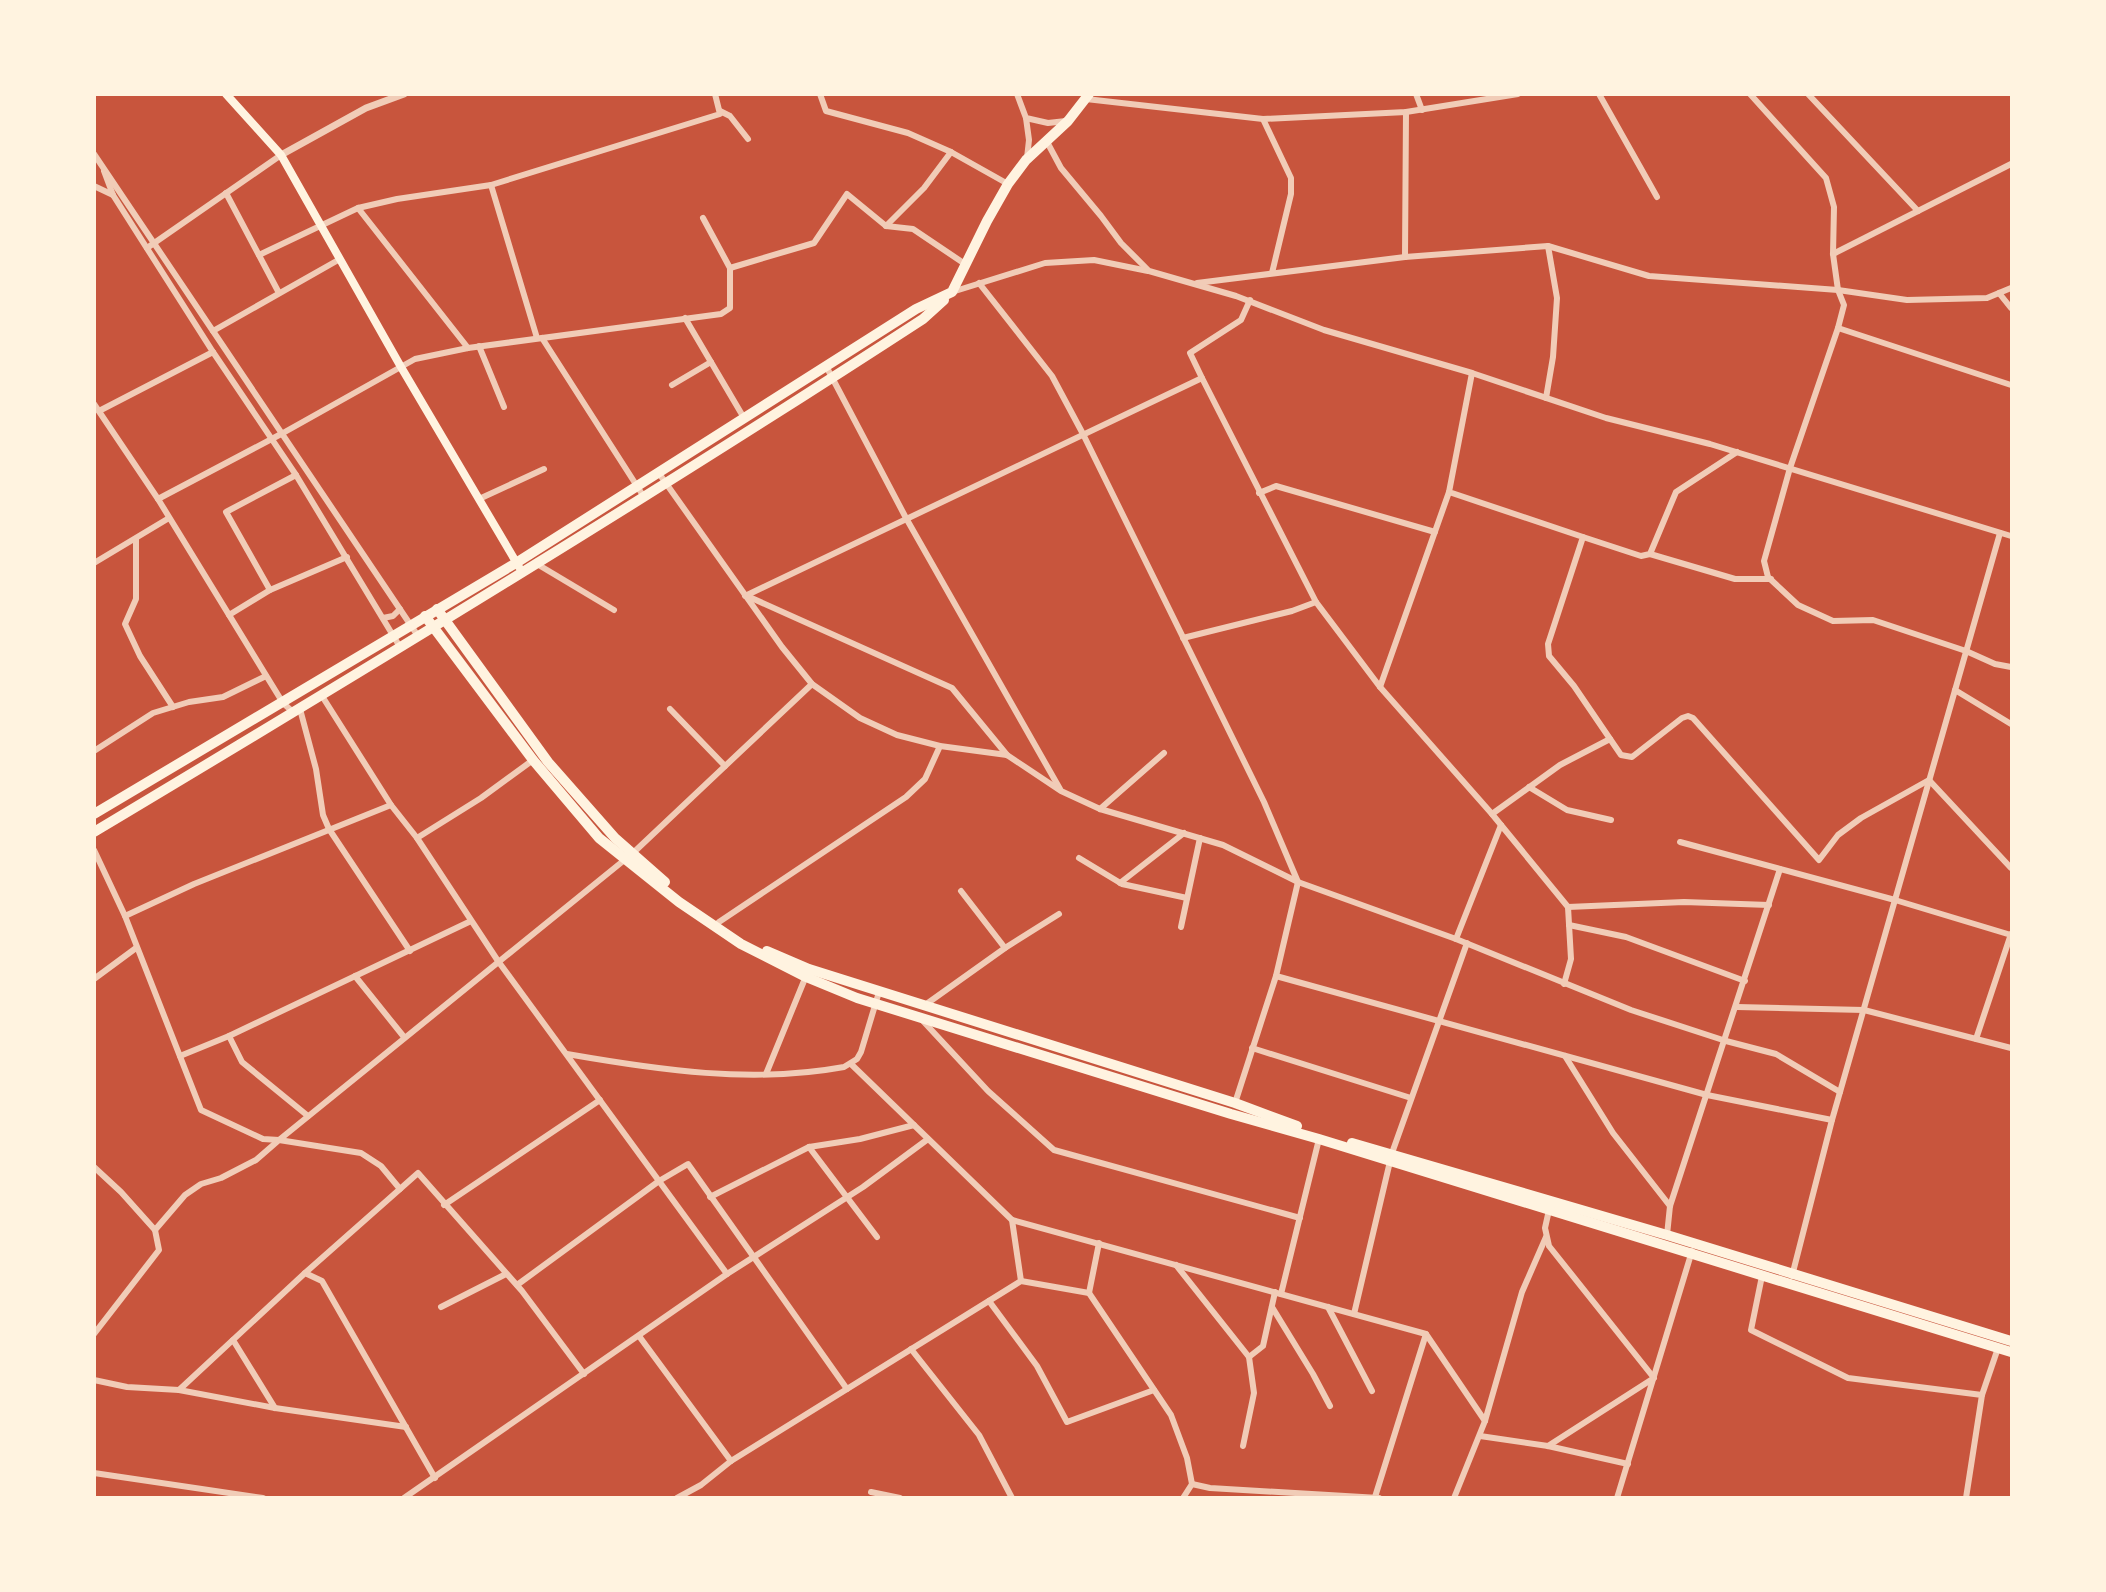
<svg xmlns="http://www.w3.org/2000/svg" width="2106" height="1592" font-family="'Noto Serif',serif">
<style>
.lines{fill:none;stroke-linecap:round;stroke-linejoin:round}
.minor{stroke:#f1ccb7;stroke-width:6}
.tertiary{stroke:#f1ccb7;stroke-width:7}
.secondary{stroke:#fff3e0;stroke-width:8}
.primary{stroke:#fff3e0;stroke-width:10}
</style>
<rect width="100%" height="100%" fill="#c8553d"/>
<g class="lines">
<g class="minor">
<polyline points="820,94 826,111 908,133 951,152 1008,184"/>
<polyline points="1017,94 1026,118 1048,123 1066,121"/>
<polyline points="1416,94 1422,110"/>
<polyline points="1599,94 1657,197"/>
<polyline points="1750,94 1826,178 1834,207 1833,254 1838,290 1844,305 1838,328 1790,468 1764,561 1768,577 1798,605 1833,621 1873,620 1966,651 1995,664 2011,667"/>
<polyline points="1808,94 1918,211"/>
<polyline points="1086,99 1263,119 1406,112 1518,94"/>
<polyline points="720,111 730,116 748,139"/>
<polyline points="1026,118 1029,140 1027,158"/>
<polyline points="1263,119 1291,178 1291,194 1272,273"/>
<polyline points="1046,140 1061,168 1101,216 1121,243 1149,271 1236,296 1324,330 1472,373 1606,418 1710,444 2011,536"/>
<polyline points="94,154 418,636"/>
<polyline points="104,171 113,195 213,352 296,475 400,647"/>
<polyline points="491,185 537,338"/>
<polyline points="94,186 113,195"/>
<polyline points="226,193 279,293"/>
<polyline points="358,208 468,348"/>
<polyline points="703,218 730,268"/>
<polyline points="886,226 913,229 965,264"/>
<polyline points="147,248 281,155"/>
<polyline points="1833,254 2011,164"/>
<polyline points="259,255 358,208 397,199 491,185 720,114 715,94"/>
<polyline points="1405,257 1406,112"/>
<polyline points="979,283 1052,376 1083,434 1264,802 1298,882 1276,976 1235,1103"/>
<polyline points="1197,283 1405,257 1548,246 1649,276 1838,290 1907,300 1987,298 2011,288"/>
<polyline points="952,292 1045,263 1094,260 1148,271"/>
<polyline points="1999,293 2011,308"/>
<polyline points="685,318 744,418"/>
<polyline points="1838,328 2011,385"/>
<polyline points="213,331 340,259"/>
<polyline points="542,338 644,497"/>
<polyline points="479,346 504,407"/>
<polyline points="826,366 906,518 1060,789"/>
<polyline points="1472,373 1449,492 1583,537 1548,644 1549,656 1574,686 1621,755 1632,757 1682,718 1688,716 1693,718 1819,860 1838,835 1861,818 1929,780 2011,868"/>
<polyline points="1202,378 1190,353 1241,320 1250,300"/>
<polyline points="672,385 711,362"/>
<polyline points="1546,398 1553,357 1557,298 1548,246"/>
<polyline points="94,404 158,499 283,703 294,713"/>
<polyline points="99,411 213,352"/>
<polyline points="658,472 782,647 812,684 860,718 897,735 940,746 1007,755 1061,791 1100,809 1223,845 1298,882 1456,939 1631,1010 1726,1041 1776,1054 1840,1092"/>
<polyline points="1259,493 1276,486 1435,532"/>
<polyline points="158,499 283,433 415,359 468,348 721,314 730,308 730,268 814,243 847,194 886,226 924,188 951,152"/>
<polyline points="479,499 544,469"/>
<polyline points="1583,537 1641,556 1650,554 1676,492 1737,452"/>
<polyline points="136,539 136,599 125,624 140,656 173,707"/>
<polyline points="1650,554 1735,579 1771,579"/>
<polyline points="94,563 169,518"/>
<polyline points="537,564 614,610"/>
<polyline points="270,590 226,512 296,475"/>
<polyline points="745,596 1202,378 1316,602 1380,687 1492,814 1568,907 1571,959 1564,984"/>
<polyline points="747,596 952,688 1007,755"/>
<polyline points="229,615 270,590 347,557"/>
<polyline points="383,618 393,616 400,609"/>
<polyline points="1183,638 1292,611 1316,602"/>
<polyline points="1380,687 1449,492"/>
<polyline points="1955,690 2011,724"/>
<polyline points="322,696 391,805 417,838 498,961 727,1274"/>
<polyline points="300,709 316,769 323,815 329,829 410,951"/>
<polyline points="670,709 725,766"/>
<polyline points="94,751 153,713 189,702 223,697 266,676"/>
<polyline points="1529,787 1567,810 1611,820"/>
<polyline points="1100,809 1164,753"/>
<polyline points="1492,814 1560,765 1610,739"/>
<polyline points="417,838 481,798 533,760"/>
<polyline points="1680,842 1895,900 2011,935"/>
<polyline points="94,850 125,916 201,1110 263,1139 279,1140 633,853 812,684"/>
<polyline points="1079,858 1122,884 1187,898"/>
<polyline points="1120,883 1184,833"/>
<polyline points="961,891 1005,948"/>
<polyline points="1568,907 1684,902 1769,905"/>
<polyline points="125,916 194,884 391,805"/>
<polyline points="719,922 906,797 925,779 940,746"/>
<polyline points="1569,925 1626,937 1745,981"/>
<polyline points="1181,927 1200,838"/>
<polyline points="1456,939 1501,825"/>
<polyline points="355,976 404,1037"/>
<polyline points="1276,976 1707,1095 1832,1120"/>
<polyline points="94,979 136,948"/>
<polyline points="925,1005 1005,948 1059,914"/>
<polyline points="1737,1007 1864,1010 2011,1048"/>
<polyline points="923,1021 988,1091 1054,1150 1300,1218"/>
<polyline points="229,1036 242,1062 308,1116"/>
<polyline points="1976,1039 2011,934"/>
<polyline points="1252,1048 1411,1098"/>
<path d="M567 1054C659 1070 752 1084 844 1067L857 1059 861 1052 879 992"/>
<polyline points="180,1056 229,1036 471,921"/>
<polyline points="1565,1056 1613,1133 1670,1206"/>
<polyline points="851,1064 1012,1220 1021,1281"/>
<polyline points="766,1074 806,976"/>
<polyline points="809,1147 877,1237"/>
<polyline points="94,1167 121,1192 155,1230"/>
<polyline points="710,1197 809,1147 860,1139 914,1125"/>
<polyline points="444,1205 600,1100"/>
<polyline points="1012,1220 1426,1334 1485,1421"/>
<polyline points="1667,1235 1670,1206 1780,869"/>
<polyline points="1176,1265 1249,1357 1254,1393 1243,1446"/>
<polyline points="305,1273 400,1189"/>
<polyline points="1762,1276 1751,1330 1848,1378 1982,1395 1966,1498"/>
<polyline points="1792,1276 1832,1120 2000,533"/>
<polyline points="517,1285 659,1181 688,1164 847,1389"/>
<polyline points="1089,1293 1171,1415 1187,1458 1192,1484 1183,1498"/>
<polyline points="1281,1294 1319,1139"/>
<polyline points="989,1301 1037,1366 1067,1422 1154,1390"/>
<polyline points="441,1307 506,1274"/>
<polyline points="1272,1307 1313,1374 1330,1406"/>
<polyline points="1328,1307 1372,1391"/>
<polyline points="1354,1314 1392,1153 1467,943"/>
<polyline points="94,1334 159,1250 155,1230 185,1195 201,1184 221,1178 256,1160 279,1140 361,1153 381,1166 400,1189 418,1173 522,1291 584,1374"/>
<polyline points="639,1336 731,1461"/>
<polyline points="233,1340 275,1408"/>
<polyline points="911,1349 979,1435 1012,1498"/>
<polyline points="1249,1357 1263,1346 1275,1292"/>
<polyline points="94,1380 127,1387 179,1390 305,1273 322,1281 435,1478"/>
<polyline points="179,1390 275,1408 406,1427"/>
<polyline points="1982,1395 1998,1348"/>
<polyline points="1480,1436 1548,1446 1628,1464"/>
<polyline points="1548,1446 1654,1378 1549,1246 1545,1228 1549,1210"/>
<polyline points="94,1473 263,1498"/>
<polyline points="1192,1484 1210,1488 1379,1498"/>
<polyline points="871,1492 900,1498"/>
<polyline points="1375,1497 1426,1334"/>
<polyline points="404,1498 727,1274 863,1187 928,1139"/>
<polyline points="677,1498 701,1485 731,1461 1021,1281 1089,1293 1099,1243"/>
<polyline points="1454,1498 1485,1421 1522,1292 1546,1237"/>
<polyline points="1617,1498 1692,1251"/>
</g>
<polyline class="tertiary" points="281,155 366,108 404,94"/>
<polyline class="secondary" points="226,94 281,155 401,367 519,567"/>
<g class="primary">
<polyline points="437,609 548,762 615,838 665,882"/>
<polyline points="425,616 533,760 599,838 679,902 741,944 806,977 857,998 1231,1114 1319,1139 2011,1352"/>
<polyline points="94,814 516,563 916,309 952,292 987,221 1008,184 1026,160 1068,121 1089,94"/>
<path d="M94 832C373 665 651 496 923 319L944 300"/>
<polyline points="767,951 809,969 1235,1103 1297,1126"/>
<polyline points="1352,1143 1667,1235 2011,1341"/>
</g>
</g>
<rect width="2106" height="1592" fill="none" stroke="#fff3e0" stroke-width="192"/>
</svg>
